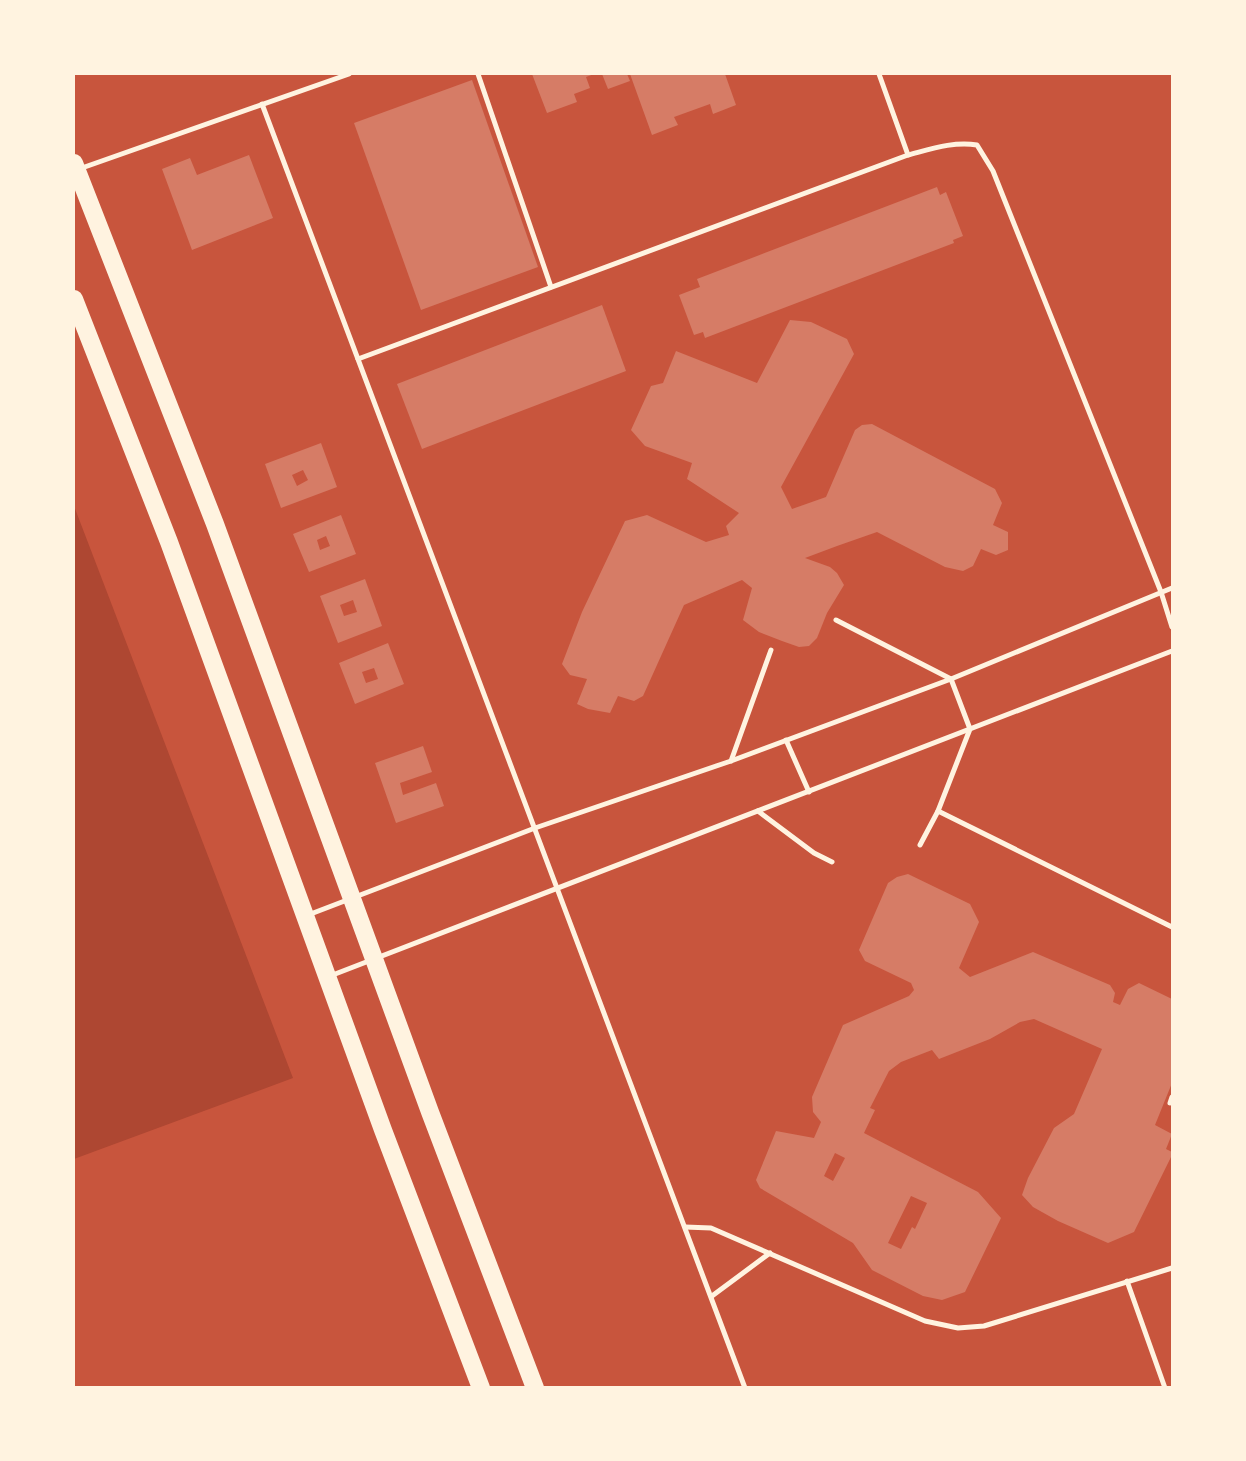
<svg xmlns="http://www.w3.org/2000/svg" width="1246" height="1461" font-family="Arial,sans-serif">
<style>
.green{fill:#ae4732}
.building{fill:#d67c66;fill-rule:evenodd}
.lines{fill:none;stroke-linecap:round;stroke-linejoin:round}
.service{stroke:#fff3e0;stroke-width:5}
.primary{stroke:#fff3e0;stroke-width:18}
</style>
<rect width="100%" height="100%" fill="#c8553d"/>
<polygon class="green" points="74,506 293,1078 74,1159"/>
<g class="building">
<polygon points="532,74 594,74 586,77 590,88 574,94 577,102 547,113"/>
<polygon points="602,74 627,74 630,81 608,89"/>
<polygon points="630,74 725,74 736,105 713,114 710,104 674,117 678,125 652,135"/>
<polygon points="472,80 538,267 421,310 354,123"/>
<polygon points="249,155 273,218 192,250 162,169 190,158 197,175"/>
<polygon points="937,187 940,195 946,192 963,236 953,240 954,243 705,338 703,332 694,335 679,295 700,287 697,279"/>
<polygon points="602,305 626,371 422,449 397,384"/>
<polygon points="790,320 811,322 847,339 854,354 781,487 792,509 826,497 855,430 862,425 872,424 995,489 1002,503 993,525 1008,532 1008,550 996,555 981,549 973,566 963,571 945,567 877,532 837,546 805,558 830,567 837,573 844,585 827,613 817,638 809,646 799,647 782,641 759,632 743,620 752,588 742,580 684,605 643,696 634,701 618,696 610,713 588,709 577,704 587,679 570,675 562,664 582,612 625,521 647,515 706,542 729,535 726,526 739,513 687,479 692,463 645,446 631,430 651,386 663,383 676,351 757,383"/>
<path d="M321 443 337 487 281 508 265 464ZM303 470 308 480 297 486 292 475Z"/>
<path d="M341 515 356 554 309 572 293 534ZM326 536 330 546 320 550 317 540Z"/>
<path d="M365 579 382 626 338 643 320 596ZM353 600 357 612 344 616 340 605Z"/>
<path d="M388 643 404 684 355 704 339 663ZM374 668 378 679 366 683 362 672Z"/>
<polygon points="423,746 432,772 400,783 403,795 436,783 444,806 396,823 375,763"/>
<path d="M908 874 970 904 979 922 959 968 970 977 1033 952 1110 985 1115 993 1113 1002 1120 1005 1128 989 1139 983 1172 999V1083L1155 1125 1172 1134 1166 1149 1172 1152V1155L1134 1232 1108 1243 1058 1221 1033 1207 1022 1195 1028 1178 1054 1128 1074 1114 1102 1049 1034 1019 1020 1022 990 1039 939 1059 932 1050 901 1062 889 1071 870 1108 875 1110 864 1133 978 1192 1001 1218 965 1292 942 1300 923 1296 872 1270 853 1243 760 1188 756 1180 776 1131 814 1138 821 1122 813 1112 812 1097 843 1025 909 996 914 990 911 983 865 961 859 950 888 883 897 877ZM835 1153 845 1158 833 1181 824 1176ZM911 1196 927 1203 915 1229 912 1227 901 1249 888 1243Z"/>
</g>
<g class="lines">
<g class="service">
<polyline points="478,74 551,287"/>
<polyline points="879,74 908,155"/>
<polyline points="262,104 745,1388"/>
<polyline points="79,169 349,74"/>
<path d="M358 359 908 155C931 149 954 141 977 145L993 171 1161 592 1172 627"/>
<polyline points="836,620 951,679 970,729 938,811 920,845"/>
<polyline points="786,740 809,792"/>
<polyline points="731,761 771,650"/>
<polyline points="758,811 814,853 832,862"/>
<polyline points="938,811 1172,927"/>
<polyline points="308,915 535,828 731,761 951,679 1172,588"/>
<polyline points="330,976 1172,651"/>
<polyline points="1170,1103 1172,1097"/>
<polyline points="685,1227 711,1228 925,1321 958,1328 984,1326 1172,1268"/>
<polyline points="1127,1281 1165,1388"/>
<polyline points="712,1296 770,1253"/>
</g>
<g class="primary">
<polyline points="74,163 215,524 430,1112 535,1388"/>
<polyline points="74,299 169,542 383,1130 481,1388"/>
</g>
</g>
<rect width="1246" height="1461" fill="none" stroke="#fff3e0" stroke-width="150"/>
</svg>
